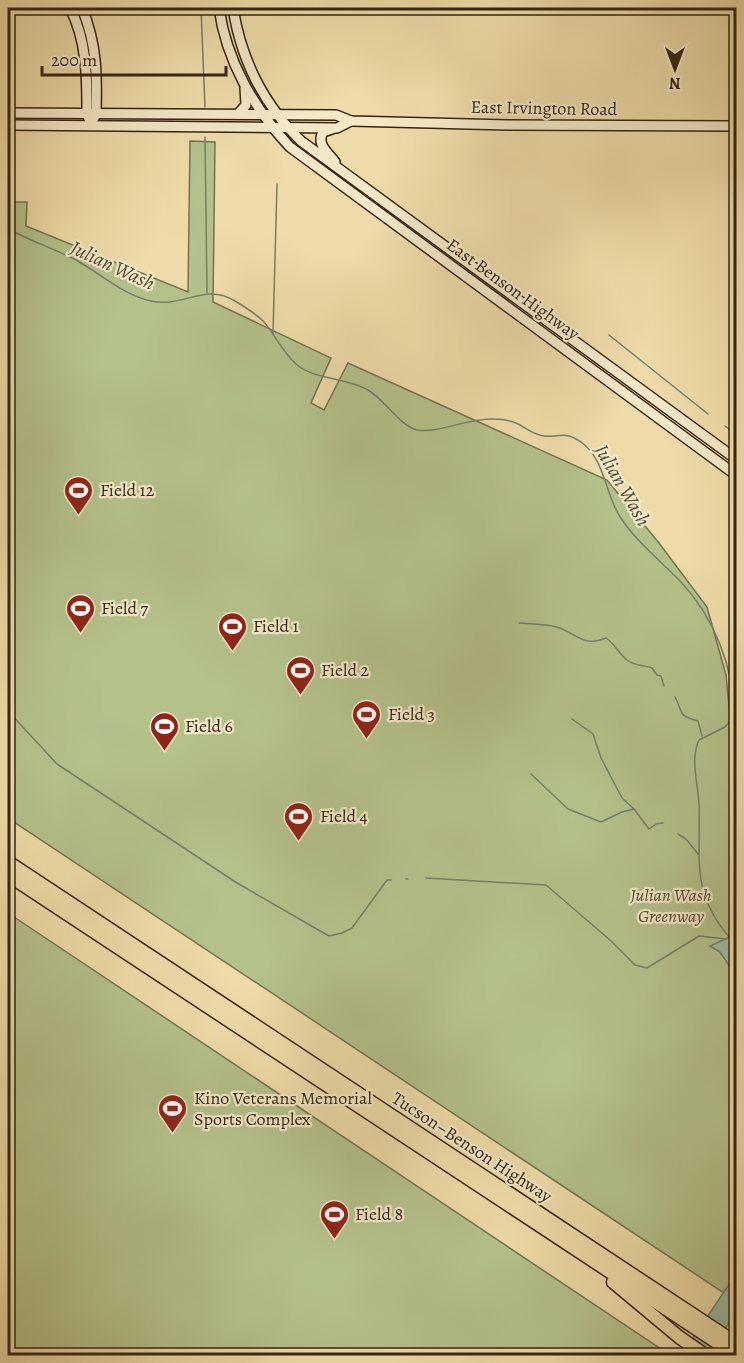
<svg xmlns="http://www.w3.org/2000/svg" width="744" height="1363" font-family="Alegreya,serif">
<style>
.green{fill:#b4c18b;stroke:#75734f;stroke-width:1.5}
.water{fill:#9bbca3;stroke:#738069;stroke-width:1.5}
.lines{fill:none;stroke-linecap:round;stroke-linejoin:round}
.stream{stroke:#738069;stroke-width:1.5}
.secondary-casing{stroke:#362513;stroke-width:12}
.highway-casing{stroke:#362513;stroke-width:15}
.secondary{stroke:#f4e8c7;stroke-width:9}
.highway{stroke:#eedba9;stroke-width:12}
.labels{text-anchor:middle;stroke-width:4.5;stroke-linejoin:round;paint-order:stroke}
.street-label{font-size:18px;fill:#362513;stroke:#f4e8c7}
.poi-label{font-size:18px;fill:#362513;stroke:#f4e8c7;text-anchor:start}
.park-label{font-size:18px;font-style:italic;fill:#564c31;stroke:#f4e8c7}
.water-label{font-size:20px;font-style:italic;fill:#4f4b37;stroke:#f4e8c7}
</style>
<rect width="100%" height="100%" fill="#eedba9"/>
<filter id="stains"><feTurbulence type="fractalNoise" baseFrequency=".00333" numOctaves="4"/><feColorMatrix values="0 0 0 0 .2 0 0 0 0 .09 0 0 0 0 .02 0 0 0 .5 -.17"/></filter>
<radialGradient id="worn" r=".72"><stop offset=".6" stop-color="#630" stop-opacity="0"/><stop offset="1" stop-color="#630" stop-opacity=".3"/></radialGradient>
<g class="green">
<polygon points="190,141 215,142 213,302 331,358 311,403 324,410 348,363 607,480 659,543 707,607 726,675 731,727 736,731 736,1301 8,818 8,202 27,202 26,226 188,292"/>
<polygon points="8,913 670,1355 8,1355"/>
</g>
<g class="water">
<polygon points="736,934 736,976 720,952 710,946"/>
<polygon points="736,1274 736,1313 707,1355 681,1356"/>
</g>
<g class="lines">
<g class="stream">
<polyline points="201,8 205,107"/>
<polyline points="205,137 207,293"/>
<path d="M8 229C29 240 52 248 74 259 99 272 122 295 151 301 184 308 205 282 235 301 245 307 255 313 263 321 275 334 282 352 296 364 314 380 346 377 368 390 384 399 400 426 417 430 438 434 470 417 494 419 502 419 510 420 518 424 526 428 534 435 544 436 560 438 562 430 581 442 604 458 605 492 619 515 635 541 660 560 681 582 714 617 734 668 734 716L725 727 699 740C690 759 698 784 699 804 701 859 690 892 730 938"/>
<polyline points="273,333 277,184"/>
<polyline points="609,335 708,414"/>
<polyline points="725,426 736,434"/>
<path d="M519 623C530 624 541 624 552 626 573 629 582 649 606 638 615 644 619 654 627 660 634 666 644 665 652 668L657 675 661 676 664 686"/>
<path d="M675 697C684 713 676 715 698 721L702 736"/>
<polyline points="8,711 57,764 237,883 329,936 342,933 352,928 387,880 391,880"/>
<polyline points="572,719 593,734 601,758 622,798 634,809"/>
<polyline points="531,774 568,809 601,822 622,812 634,809 649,829 656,824 663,823"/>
<polyline points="678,834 686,839 698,854"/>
<polyline points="426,878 546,885 610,940 635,965 647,968 699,936 726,939"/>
<polyline points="406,879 408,879"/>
</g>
<defs>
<g id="secondary">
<path d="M70 8C87 41 87 77 87 113L89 119"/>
<path d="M82 8C97 45 97 74 96 113L94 118"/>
<path d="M219 8C226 60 254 109 290 147L736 475"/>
<path d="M233 8C241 59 263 104 301 141L736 459"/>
<polyline points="8,113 336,115 351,121 508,125 736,126"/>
<polyline points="238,114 246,105 245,88"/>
<polyline points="8,125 337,128 351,121"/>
<path d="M332 129 323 132C316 145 328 152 335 162"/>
</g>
<g id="highway">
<polyline points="8,862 736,1343"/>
<polyline points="8,875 736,1355"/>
<polyline points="613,1282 679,1337 706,1356"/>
</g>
</defs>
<use href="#secondary" class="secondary-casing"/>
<use href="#highway" class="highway-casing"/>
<use href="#secondary" class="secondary"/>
<use href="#highway" class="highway"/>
</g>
<defs>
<symbol id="stadium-pin" viewBox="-11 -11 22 30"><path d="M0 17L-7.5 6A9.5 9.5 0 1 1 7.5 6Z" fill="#8f2418" stroke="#f4e8c7"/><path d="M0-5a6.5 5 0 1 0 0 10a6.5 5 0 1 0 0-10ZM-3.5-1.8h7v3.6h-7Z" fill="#fff"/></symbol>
</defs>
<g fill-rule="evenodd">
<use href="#stadium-pin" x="62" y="474" width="33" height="45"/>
<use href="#stadium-pin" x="64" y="592" width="33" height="45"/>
<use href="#stadium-pin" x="216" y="610" width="33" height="45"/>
<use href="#stadium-pin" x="284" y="654" width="33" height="45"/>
<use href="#stadium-pin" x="350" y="698" width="33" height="45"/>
<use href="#stadium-pin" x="148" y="710" width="33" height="45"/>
<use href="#stadium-pin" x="282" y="800" width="33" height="45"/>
<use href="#stadium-pin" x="156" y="1092" width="33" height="45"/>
<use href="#stadium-pin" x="318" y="1198" width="33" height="45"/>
</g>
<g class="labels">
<g class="street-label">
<text transform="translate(544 108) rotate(1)" y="6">East Irvington Road</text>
<text transform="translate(513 289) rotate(36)" y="6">East Benson Highway</text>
<text transform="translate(472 1147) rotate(33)" y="6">Tucson–Benson Highway</text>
</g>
<g class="poi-label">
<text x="100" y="496">Field 12</text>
<text x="101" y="614">Field 7</text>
<text x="253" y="632">Field 1</text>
<text x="321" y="676">Field 2</text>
<text x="388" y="720">Field 3</text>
<text x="185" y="732">Field 6</text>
<text x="320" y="822">Field 4</text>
<text x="194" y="1104">Kino Veterans Memorial<tspan x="194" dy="21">Sports Complex</tspan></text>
<text x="355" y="1220">Field 8</text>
</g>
<g class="park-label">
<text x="671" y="901">Julian Wash<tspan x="671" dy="21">Greenway</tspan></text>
</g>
<g class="water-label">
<text transform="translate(113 265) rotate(25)" y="7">Julian Wash</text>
<text transform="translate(623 485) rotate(60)" y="7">Julian Wash</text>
</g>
</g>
<rect width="744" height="1363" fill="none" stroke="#eedba9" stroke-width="30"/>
<rect x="9" y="9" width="726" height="1345" fill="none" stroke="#362513" stroke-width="3"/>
<rect x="15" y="15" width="714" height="1333" fill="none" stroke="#362513" stroke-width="1.5"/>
<g transform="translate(675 69) rotate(180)" stroke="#f4e8c7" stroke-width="4.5" paint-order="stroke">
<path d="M0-4.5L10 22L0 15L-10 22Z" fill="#362513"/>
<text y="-9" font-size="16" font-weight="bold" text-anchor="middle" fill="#362513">N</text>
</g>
<path d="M42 66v9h184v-9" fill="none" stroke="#362513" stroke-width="3"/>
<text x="51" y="66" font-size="18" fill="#362513" stroke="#f4e8c7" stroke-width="4.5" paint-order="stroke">200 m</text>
<rect width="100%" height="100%" filter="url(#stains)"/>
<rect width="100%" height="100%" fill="url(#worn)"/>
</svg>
